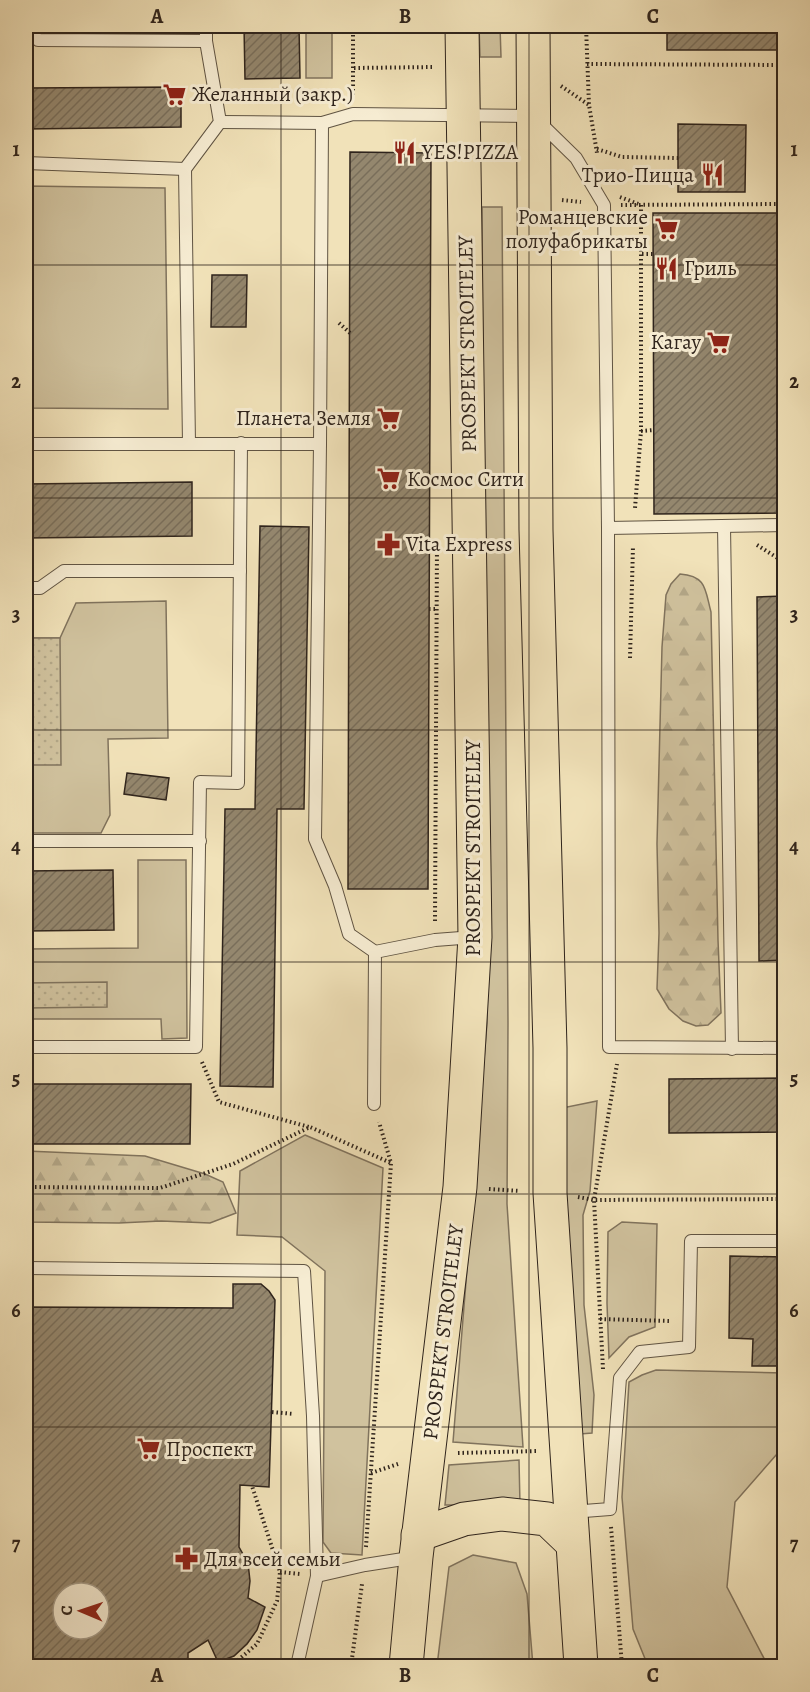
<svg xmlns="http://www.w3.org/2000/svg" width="810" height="1692" font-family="Alegreya,serif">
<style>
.grass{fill:#d0c29e;stroke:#80735d;stroke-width:1.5}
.forest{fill:url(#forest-firs);stroke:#80735d;stroke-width:1.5}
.park{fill:url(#park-dots);stroke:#80735d;stroke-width:1.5}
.building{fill:url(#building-hatch);stroke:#2f241c;stroke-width:1.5;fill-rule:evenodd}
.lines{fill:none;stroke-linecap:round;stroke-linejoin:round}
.service-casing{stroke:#605443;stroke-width:14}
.primary-casing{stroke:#2f241c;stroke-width:35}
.path{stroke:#2f241c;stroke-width:4;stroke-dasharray:1.5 3;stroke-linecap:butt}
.service{stroke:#f6ecd2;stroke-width:12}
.primary{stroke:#f1e2b9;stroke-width:33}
.grid{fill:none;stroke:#2f241c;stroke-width:1.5;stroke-opacity:0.55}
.labels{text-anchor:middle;stroke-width:6;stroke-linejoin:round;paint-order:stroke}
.poi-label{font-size:21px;fill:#2f241c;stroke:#f6ecd2;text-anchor:start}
.street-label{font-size:21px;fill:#2f241c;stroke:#f6ecd2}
.neatline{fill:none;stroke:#2f241c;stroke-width:2}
.grid-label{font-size:20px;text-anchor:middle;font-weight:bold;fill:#2f241c}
</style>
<defs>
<pattern id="forest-firs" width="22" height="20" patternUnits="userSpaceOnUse" patternTransform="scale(1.5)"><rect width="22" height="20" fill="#d0c29e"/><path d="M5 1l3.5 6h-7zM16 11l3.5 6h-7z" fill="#b3a788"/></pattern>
<pattern id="park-dots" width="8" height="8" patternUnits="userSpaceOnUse" patternTransform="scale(1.5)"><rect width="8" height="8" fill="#d0c29e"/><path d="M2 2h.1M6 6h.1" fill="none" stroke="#b3a788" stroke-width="1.8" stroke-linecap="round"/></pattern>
<pattern id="building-hatch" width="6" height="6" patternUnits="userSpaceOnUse" patternTransform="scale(1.5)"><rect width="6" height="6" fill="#94876e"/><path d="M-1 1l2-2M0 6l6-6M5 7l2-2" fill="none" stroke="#796e5a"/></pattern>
</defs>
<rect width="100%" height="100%" fill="#f1e2b9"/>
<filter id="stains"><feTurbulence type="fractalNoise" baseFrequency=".00333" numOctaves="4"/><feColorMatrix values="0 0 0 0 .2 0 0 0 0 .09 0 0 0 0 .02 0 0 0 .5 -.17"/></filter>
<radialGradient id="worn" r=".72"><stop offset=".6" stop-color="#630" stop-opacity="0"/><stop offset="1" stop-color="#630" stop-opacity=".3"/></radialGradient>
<g class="grass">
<rect x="306" y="26" width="26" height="52"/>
<polygon points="479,26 500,26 501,57 480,57"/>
<polygon points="26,186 165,188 168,409 26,408"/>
<polygon points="482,207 502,207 508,1023 507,1204 523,1447 453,1442 487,1023"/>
<polygon points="166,601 168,738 108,739 110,815 101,833 26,833 26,638 60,638 76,603"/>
<polygon points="138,860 186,860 187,1038 162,1039 161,1019 26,1019 26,949 138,948"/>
<polygon points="597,1101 590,1191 583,1215 584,1305 594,1395 592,1433 580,1434 557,1109"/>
<polygon points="305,1135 383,1168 362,1555 331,1553 323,1542 325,1271 282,1237 237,1235 240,1171"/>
<polygon points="622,1222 657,1224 655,1327 629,1337 609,1358 607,1303 608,1232"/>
<polygon points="656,1370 784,1373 784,1446 735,1502 727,1587 768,1666 648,1666 633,1629 622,1497 629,1382 642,1375"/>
<polygon points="519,1460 520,1505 445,1505 449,1465"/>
<polygon points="473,1555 516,1563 527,1594 533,1666 437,1666 449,1567"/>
</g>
<g class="forest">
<path d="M680 574C707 576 705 590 711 612L718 940 721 1013 708 1025 696 1026 683 1021 669 1009 657 989 659 933 657 844 662 647 666 595 671 584Z"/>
<polygon points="26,1151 145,1156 205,1174 223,1182 236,1213 210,1223 161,1221 119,1223 26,1222"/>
</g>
<g class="park">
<polygon points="26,638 60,638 61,765 26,765"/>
<polygon points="107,982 107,1007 26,1008 26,983"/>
</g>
<g class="building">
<polygon points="244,26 299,26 300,78 245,79"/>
<rect x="667" y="26" width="117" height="24"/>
<polygon points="181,87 181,127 26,129 26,88"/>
<polygon points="678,124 746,125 745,192 678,192"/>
<polygon points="782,139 784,139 784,458 782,458 783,513 654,514 653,213 782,213"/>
<polygon points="350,152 431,153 428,889 348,889"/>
<polygon points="212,275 247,275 246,327 211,327"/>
<polygon points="192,482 192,536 26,538 26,484"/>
<polygon points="260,526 309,527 304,809 277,809 273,1087 220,1086 225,809 255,809"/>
<polygon points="784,596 784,960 759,961 757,597"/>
<polygon points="127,773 169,778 166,800 124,794"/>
<polygon points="113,870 114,930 26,931 26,871"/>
<polygon points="784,1078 784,1132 669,1133 669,1079"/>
<polygon points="26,1084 191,1084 190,1144 26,1144"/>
<polygon points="730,1256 784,1257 784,1366 752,1366 753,1339 729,1338"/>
<path d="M233 1284H261L269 1291 275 1300 269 1487 240 1485 239 1547 248 1563 250 1581 248 1598 265 1607 257 1630 247 1644 234 1656 218 1662 208 1640 188 1653V1666H26V1307L233 1308ZM63 1593H99V1629H63Z"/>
</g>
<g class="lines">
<defs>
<g id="service">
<polyline points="26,27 38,40 206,41"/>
<polyline points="220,122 322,123 353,114 533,116 576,158 604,205 608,528 784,525"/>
<polyline points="322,123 320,444 315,839 335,886 349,934 375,952"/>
<polyline points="26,163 185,169"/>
<polyline points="189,443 185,169 220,122 206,41 206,26"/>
<polyline points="26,444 320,444"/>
<polyline points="724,526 732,1049"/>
<polyline points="608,528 609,1047 784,1048"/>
<polyline points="26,588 40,588 64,571 240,571"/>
<polyline points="26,841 200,841"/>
<polyline points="26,1047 196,1047 200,782 238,783 241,443"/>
<polyline points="374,1104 375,952 435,940 474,937"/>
<polyline points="26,1268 304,1271 313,1416 317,1576 297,1666"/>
<polyline points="571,1512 610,1509 620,1378 640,1352 689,1347 691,1241 784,1241"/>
<polyline points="317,1576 365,1565 416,1557"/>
</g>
<g id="primary">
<polyline points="533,26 536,530 550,1048 550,1193 581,1666"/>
<polyline points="418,1535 464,1519 502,1514 547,1519 572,1543"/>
<polyline points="406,1666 416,1557 460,1187 475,937 462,26"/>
</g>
</defs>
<use href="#service" class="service-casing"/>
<use href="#primary" class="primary-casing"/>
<g class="path">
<polyline points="353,26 353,97"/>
<polyline points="586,26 589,105 597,153"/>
<polyline points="587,64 784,65"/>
<polyline points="354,68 434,67"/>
<polyline points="561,86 589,105"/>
<polyline points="597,149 622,157 678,158"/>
<polyline points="620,197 641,205 641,431 635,508"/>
<polyline points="562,200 581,202"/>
<polyline points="621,205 782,204"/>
<polyline points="642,254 653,254"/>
<polyline points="339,323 350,333"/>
<polyline points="641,431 654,430"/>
<polyline points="757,545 784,562"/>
<polyline points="429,609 437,609"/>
<polyline points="630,658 633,546"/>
<polyline points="435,921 437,544"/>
<polyline points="202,1062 219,1102 309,1127"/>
<polyline points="26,1187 160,1188 233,1164 310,1127 391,1163 379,1122"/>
<polyline points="489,1189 520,1191"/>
<polyline points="578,1197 594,1200 784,1199"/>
<polyline points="600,1319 671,1321"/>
<polyline points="603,1369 594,1200 617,1064"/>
<polyline points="272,1412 294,1414"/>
<polyline points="458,1453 538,1451"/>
<polyline points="371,1473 398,1464"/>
<polyline points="611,1527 622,1666"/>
<polyline points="366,1547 391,1163"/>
<polyline points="280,1572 300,1574"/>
<polyline points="231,1666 257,1644 277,1601 280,1572 252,1486"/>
<polyline points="351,1666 362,1584"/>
</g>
<use href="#service" class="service"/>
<use href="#primary" class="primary"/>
</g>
<path class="grid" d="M281 26V1666M529 26V1666M26 265H784M26 498H784M26 730H784M26 962H784M26 1194H784M26 1427H784"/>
<defs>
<symbol id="supermarket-bare" viewBox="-9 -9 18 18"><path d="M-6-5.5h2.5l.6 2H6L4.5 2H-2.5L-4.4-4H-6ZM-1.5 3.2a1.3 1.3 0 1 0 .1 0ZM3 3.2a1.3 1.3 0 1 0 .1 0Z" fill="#8f2418" stroke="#f6ecd2" stroke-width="2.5" paint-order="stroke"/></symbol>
<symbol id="restaurant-bare" viewBox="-9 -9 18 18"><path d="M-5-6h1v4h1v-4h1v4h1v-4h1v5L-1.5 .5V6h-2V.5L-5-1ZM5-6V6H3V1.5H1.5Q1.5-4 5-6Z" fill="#8f2418" stroke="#f6ecd2" stroke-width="2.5" paint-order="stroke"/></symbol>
<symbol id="pharmacy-bare" viewBox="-9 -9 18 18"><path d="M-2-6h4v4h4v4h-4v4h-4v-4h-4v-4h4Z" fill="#8f2418" stroke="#f6ecd2" stroke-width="2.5" paint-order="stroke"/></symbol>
</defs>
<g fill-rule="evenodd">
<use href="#supermarket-bare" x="158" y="78" width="33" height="33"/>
<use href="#restaurant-bare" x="388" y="136" width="33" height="33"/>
<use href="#restaurant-bare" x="696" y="158" width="33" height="33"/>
<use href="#supermarket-bare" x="650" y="212" width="33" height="33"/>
<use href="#restaurant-bare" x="650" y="252" width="33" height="33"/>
<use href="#supermarket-bare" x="702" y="326" width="33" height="33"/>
<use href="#supermarket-bare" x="372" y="402" width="33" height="33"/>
<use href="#supermarket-bare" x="372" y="462" width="33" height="33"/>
<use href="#pharmacy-bare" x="372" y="528" width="33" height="33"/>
<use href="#supermarket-bare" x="132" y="1432" width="33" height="33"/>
<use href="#pharmacy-bare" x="170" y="1542" width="33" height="33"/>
</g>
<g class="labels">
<g class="poi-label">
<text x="192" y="101">Желанный (закр.)</text>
<text x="422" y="159">YES!PIZZA</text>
<text x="694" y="182" text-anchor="end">Трио-Пицца</text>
<text x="648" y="224" text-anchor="end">Романцевские<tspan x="648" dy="24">полуфабрикаты</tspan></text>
<text x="684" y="275">Гриль</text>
<text x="701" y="349" text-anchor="end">Кагау</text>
<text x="371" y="425" text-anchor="end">Планета Земля</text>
<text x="407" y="486">Космос Сити</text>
<text x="406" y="551">Vita Express</text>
<text x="166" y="1456">Проспект</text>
<text x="204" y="1566">Для всей семьи</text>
</g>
<g class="street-label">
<text transform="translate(467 344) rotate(-91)" y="7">PROSPEKT STROITELEY</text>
<text transform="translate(473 848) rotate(-90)" y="7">PROSPEKT STROITELEY</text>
<text transform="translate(443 1332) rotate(-83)" y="7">PROSPEKT STROITELEY</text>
</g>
</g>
<rect width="810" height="1692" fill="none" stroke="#f1e2b9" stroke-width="66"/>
<g transform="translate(81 1611) rotate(272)"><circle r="28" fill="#f6ecd2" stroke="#a69c89" stroke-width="1.5"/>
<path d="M0-4.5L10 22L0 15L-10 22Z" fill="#8f2418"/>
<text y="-9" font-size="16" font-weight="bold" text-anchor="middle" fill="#2f241c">С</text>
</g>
<rect x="33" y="33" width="744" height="1626" class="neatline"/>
<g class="grid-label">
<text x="157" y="23">A</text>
<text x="405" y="23">B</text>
<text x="653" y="23">C</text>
<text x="16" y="156">1</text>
<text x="794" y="156">1</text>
<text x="16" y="388">2</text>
<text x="794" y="388">2</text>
<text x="16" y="621">3</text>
<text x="794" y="621">3</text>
<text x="16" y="853">4</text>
<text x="794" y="853">4</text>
<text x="16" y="1085">5</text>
<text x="794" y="1085">5</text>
<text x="16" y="1317">6</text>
<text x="794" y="1317">6</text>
<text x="16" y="1550">7</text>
<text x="794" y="1550">7</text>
<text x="157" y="1682">A</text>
<text x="405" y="1682">B</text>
<text x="653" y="1682">C</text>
</g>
<rect width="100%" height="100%" filter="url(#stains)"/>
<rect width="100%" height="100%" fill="url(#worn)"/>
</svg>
